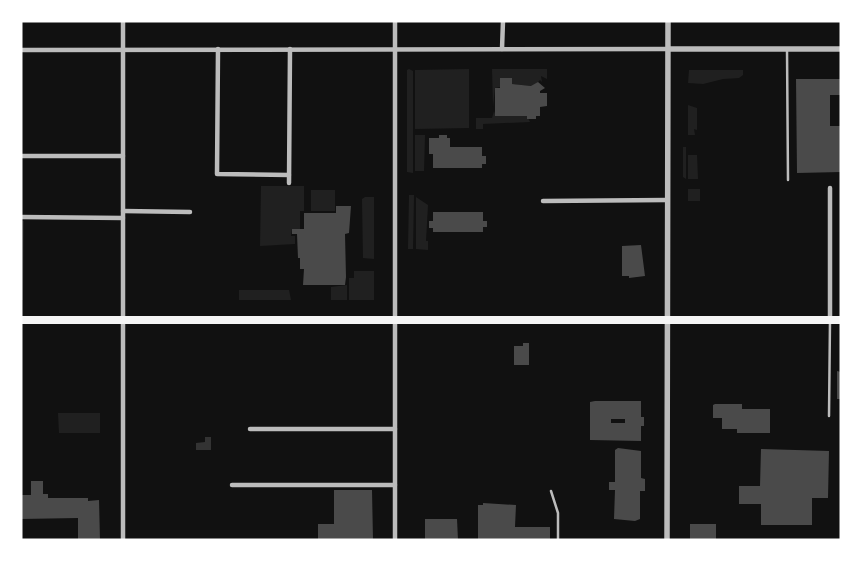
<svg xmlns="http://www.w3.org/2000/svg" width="862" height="561" font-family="'Public Sans',sans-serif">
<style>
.green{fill:#202020}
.water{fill:#333}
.building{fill:#4a4a4a;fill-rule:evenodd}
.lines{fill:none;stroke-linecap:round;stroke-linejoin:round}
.service{stroke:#bcbcbc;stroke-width:2.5}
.minor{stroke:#bcbcbc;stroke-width:4.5}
.tertiary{stroke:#bcbcbc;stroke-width:5.5}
.primary{stroke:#f5f5f5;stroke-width:8}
</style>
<rect width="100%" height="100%" fill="#111"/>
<g class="green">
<polygon points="409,69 413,71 413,173 407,172 407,70"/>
<polygon points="469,69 469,128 415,129 415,70"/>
<polygon points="492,69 547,69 547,79 541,76 542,82 540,80 534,86 531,86 512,84 512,78 500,78 500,87 495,88 493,107"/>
<polygon points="689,70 743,70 743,75 739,78 723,79 703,84 688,83"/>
<polygon points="688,105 697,108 697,130 694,129 695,135 688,135"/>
<polygon points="494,111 496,116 527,116 530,122 483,124 483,129 476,129 476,118 492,118"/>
<polygon points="415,135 425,135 424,171 415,171"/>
<polygon points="683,147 686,147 686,179 683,177"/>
<polygon points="688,155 697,155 698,179 688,179"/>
<polygon points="261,186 304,186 304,211 300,211 300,229 292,229 291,236 295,236 295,244 260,246"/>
<rect x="688" y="189" width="12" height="12"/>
<rect x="311" y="190" width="24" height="21"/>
<polygon points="409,195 414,195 413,249 408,249"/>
<polygon points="365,197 374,197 374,259 363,258 362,199"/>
<polygon points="416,197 428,205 426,241 428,241 428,250 416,249"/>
<polygon points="21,221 24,221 23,300 21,300"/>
<polygon points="354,271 374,271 374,300 349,300 349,278 354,278"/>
<polygon points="347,285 347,300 331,300 331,287"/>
<polygon points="239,290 289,290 291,300 239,300"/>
<polygon points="58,413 100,413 100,433 59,433"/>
</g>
<polygon class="water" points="205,437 211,437 211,450 196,450 196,443 205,442"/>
<g class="building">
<polygon points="500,78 512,78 512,84 531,86 538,82 545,88 540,91 540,93 547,93 547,106 540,107 540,116 536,116 536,119 527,119 527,116 495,116 495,88 500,88"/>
<polygon points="796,79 841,79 841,95 830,95 830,126 841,126 841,172 797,173"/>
<polygon points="439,135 447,135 447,138 450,138 450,147 482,147 482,156 486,156 486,164 482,164 482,168 433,168 433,154 429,154 429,138 439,138"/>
<polygon points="336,206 351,206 349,233 345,234 346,277 345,285 303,285 304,269 300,269 300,258 298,258 297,234 292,234 292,229 304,229 304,213 336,213"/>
<polygon points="433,212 483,212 483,221 487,221 487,227 483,227 483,232 433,232 433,228 429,228 429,221 433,221"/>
<polygon points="641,245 645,276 629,278 629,276 622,276 622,246"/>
<polygon points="523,343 529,343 529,365 514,365 514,346 523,346"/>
<polygon points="837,371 841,372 841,399 837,399"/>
<path d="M595 401H641V417H644V426H641V441L590 440V402ZM611 419H625V423H611Z"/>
<polygon points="715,404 742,404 742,409 770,409 770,433 737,433 737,429 722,429 722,418 713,418 713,405"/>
<polygon points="618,448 641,451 641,478 645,479 645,491 640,491 640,519 635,521 614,519 615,490 609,490 609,482 615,482 615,450"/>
<polygon points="761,449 829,451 828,498 812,498 812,525 761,525 761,504 739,504 739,486 760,486"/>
<polygon points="31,481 43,481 43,494 48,494 48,498 88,498 88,501 99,500 100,540 78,540 78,518 21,519 21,495 31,495"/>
<polygon points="334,490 372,490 373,540 318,540 318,524 334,524"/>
<polygon points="483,503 516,505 515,527 550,527 550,540 478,540 478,505 483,505"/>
<polygon points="425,519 457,519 458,540 425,540"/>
<rect x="690" y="524" width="26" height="16"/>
</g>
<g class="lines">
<g class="service">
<polyline points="787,49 788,180"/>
<polyline points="829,416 830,320"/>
<polyline points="551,491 558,513 558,540"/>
</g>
<g class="minor">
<polyline points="123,21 123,540"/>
<polyline points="395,21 395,540"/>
<polyline points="218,49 217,174 289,175"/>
<polyline points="502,49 503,21"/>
<polyline points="21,50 668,49"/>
<polyline points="21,156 123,156"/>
<polyline points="289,183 290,49"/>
<polyline points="830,188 830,320"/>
<polyline points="543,201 667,200"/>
<polyline points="123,211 190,212"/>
<polyline points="21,217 123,218"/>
<polyline points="250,429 395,429"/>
<polyline points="232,485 395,485"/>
</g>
<g class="tertiary">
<polyline points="668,49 841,49"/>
<polyline points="667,540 668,21"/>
</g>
<polyline class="primary" points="21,320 841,320"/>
</g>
<rect width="862" height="561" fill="none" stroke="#ffffff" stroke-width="45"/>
</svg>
